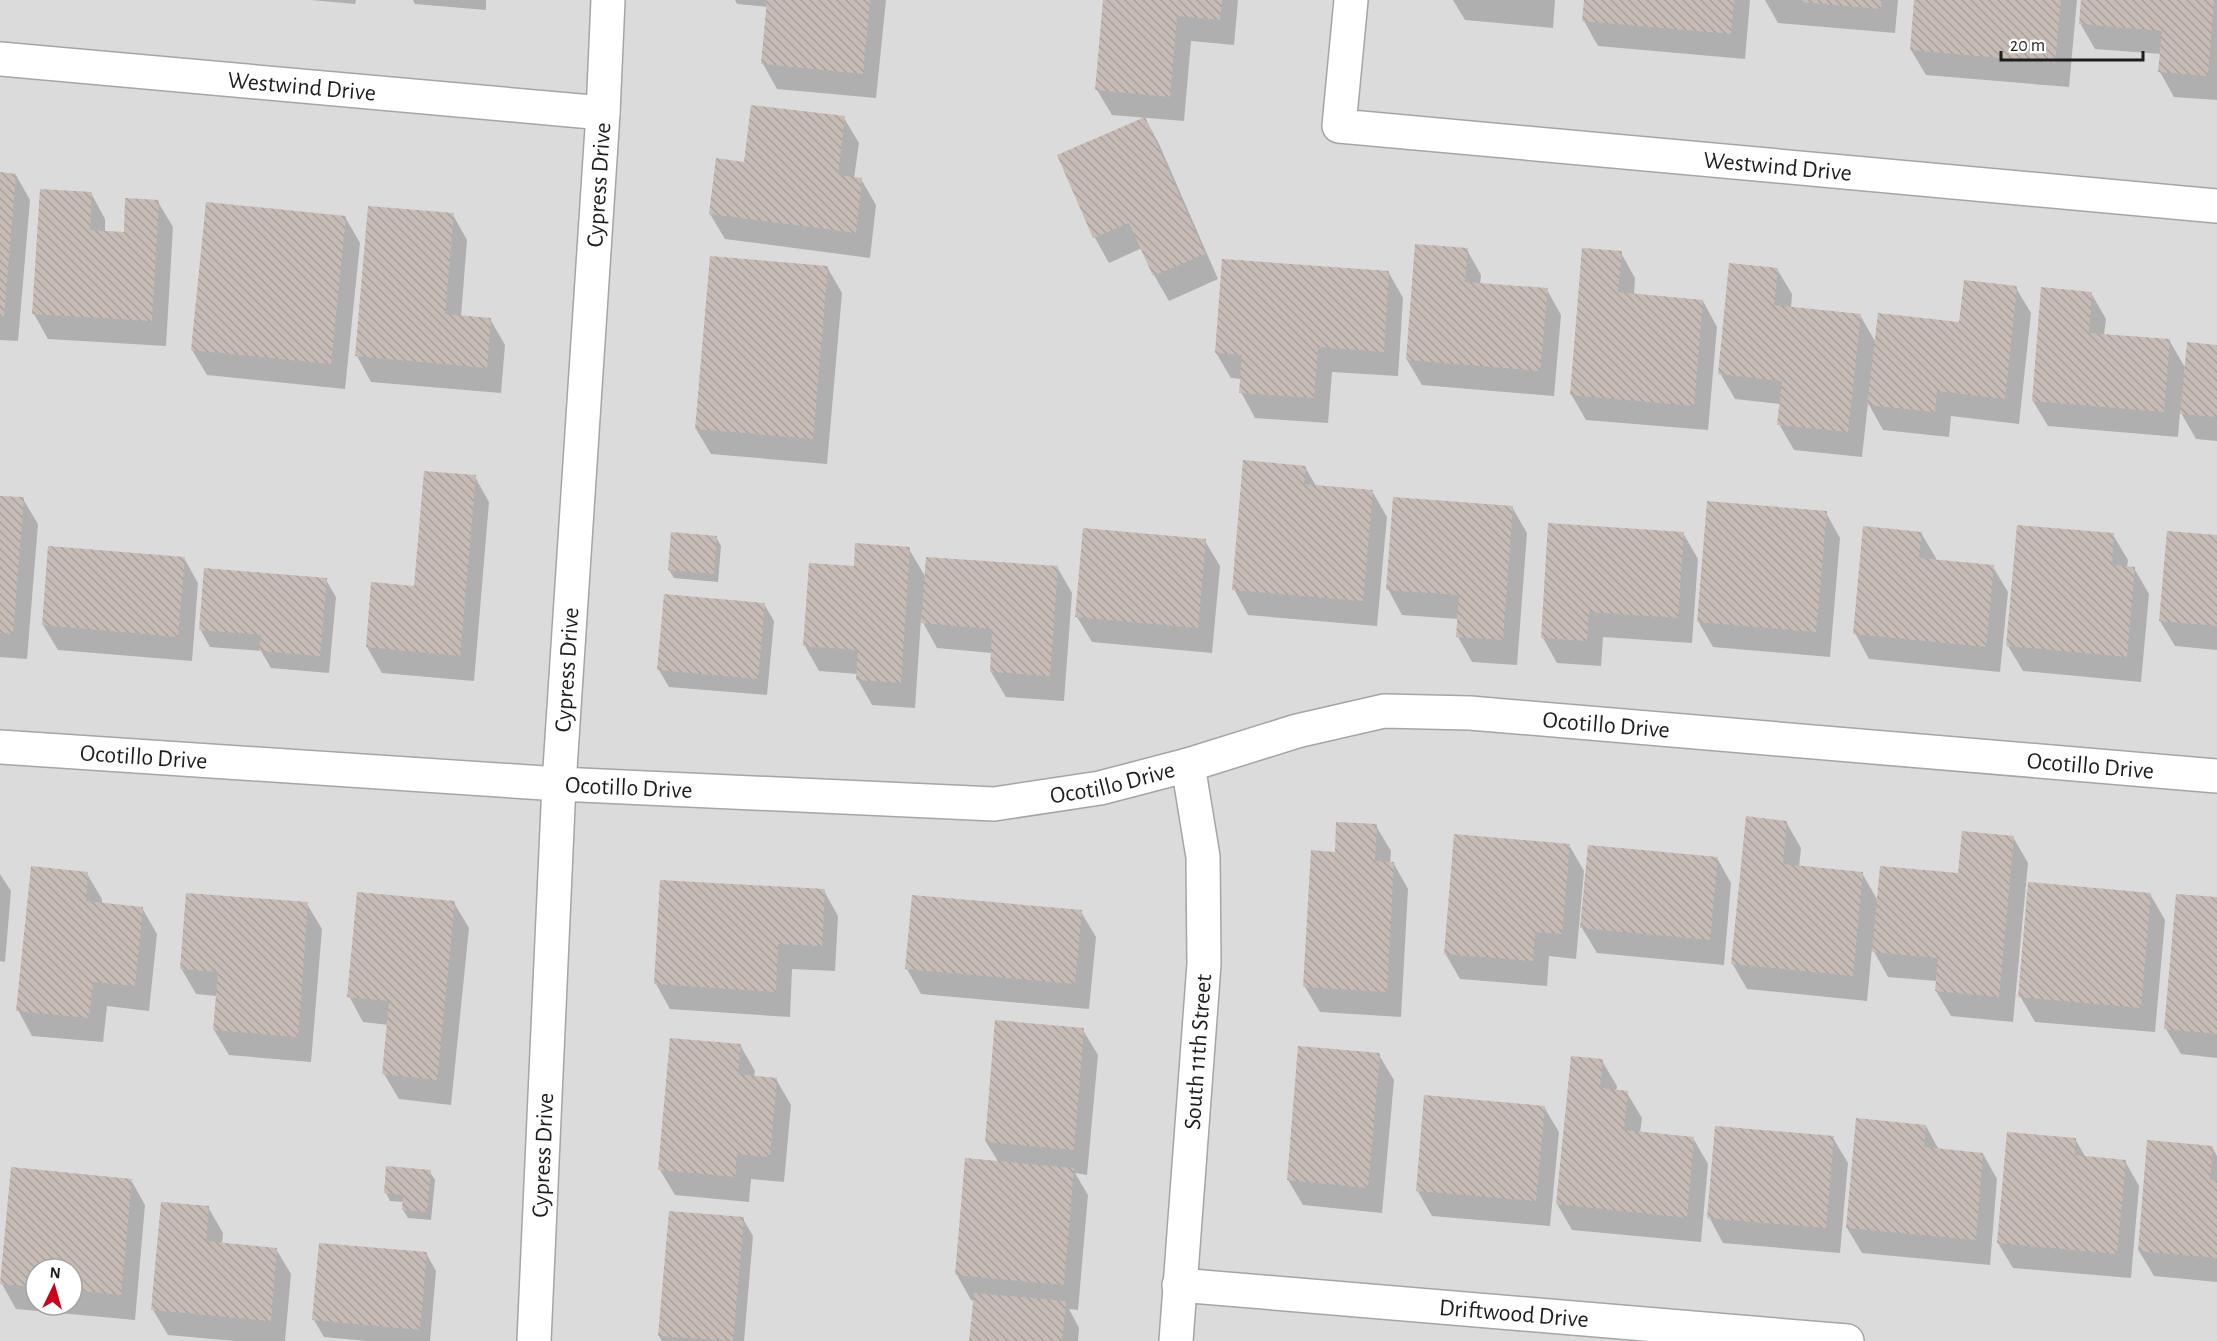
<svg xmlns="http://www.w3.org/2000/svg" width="2217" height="1341" font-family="'Alegreya Sans',sans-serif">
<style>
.residential{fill:#dcdbdb;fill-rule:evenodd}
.shadow{fill:#0003;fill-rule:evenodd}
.building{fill:url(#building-back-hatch)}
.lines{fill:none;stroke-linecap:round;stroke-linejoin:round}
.minor-casing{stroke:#a5a5a5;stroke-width:36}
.minor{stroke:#fff;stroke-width:33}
.labels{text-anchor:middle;stroke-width:6;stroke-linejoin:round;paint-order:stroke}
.street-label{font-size:24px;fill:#1e1e1e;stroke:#fff}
</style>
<defs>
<pattern id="building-back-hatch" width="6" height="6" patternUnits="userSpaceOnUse" patternTransform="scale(1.5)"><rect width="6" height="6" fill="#c7bbb6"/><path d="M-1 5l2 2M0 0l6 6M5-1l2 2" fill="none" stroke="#aaa09c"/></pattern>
</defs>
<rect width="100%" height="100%" fill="#efeae3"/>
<path class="residential" d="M0 0H2217V1341H0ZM36 1269H72V1305H36Z"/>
<g class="shadow">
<polygon points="311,0 356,0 355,4"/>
<polygon points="413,0 486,0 486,10 415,4"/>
<polygon points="735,0 886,0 876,98 777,89 763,64 768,7 737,4"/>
<polygon points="1105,0 1238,0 1234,45 1191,41 1184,121 1112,115 1097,90"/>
<polygon points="1453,0 1555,0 1553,28 1465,20"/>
<polygon points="1586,0 1750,0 1745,59 1598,46 1584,21"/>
<polygon points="1765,0 1898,0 1895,33 1778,23"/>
<polygon points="1915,0 2077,0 2069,87 1926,75 1911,50"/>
<polygon points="2082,0 2217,0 2217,100 2174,97 2160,72 2161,54 2095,49 2080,23"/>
<polygon points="844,118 859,143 854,178 861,179 876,205 870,258 725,239 710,214 745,164"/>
<polygon points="1145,118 1159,144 1218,279 1169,301 1154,275 1142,248 1109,263 1095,238 1059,155"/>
<polygon points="0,174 16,175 30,200 18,341 0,340"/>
<polygon points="91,193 105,219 105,232 125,233 158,202 173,227 166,346 48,339 34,314"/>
<polygon points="453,215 467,240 461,317 490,319 505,345 501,393 371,382 357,356"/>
<polygon points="345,217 360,243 345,389 207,375 192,350"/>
<polygon points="1467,250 1481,275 1480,285 1547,290 1561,315 1554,396 1422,385 1407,360"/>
<polygon points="1621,253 1635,278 1634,295 1703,301 1717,327 1708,430 1586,420 1571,394"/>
<polygon points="827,267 842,293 827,464 711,454 696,429"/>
<polygon points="1777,269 1792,294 1791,308 1860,315 1876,343 1961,324 2016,288 2031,313 2019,424 1951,416 1949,437 1883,430 1868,403 1862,457 1794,450 1779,424 1781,404 1735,399 1720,373"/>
<polygon points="1389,273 1403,298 1398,376 1332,372 1328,423 1255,418 1241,392 1242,379 1231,378 1216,353"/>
<polygon points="2091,293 2106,319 2104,335 2169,340 2186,369 2217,346 2217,441 2196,439 2180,411 2178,437 2048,426 2033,401"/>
<polygon points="1305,467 1316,486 1372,491 1387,517 1377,626 1248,615 1234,589"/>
<polygon points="475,477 489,502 474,681 382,673 367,647 373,584 415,588"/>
<polygon points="0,497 23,499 38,524 27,659 0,657"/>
<polygon points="1512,507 1527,533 1517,665 1472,662 1458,637 1459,619 1402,615 1388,589"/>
<polygon points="1826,513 1840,538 1830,657 1713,647 1698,621"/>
<polygon points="1683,533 1698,559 1692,643 1603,637 1601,666 1557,663 1543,638"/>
<polygon points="1921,533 1936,558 1936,561 1993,567 2008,592 2000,672 1869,659 1855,633"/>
<polygon points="2113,535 2128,560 2127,568 2134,568 2149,594 2141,682 2023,671 2008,646"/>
<polygon points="716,537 721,546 718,582 674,578 669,570"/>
<polygon points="2217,537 2217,650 2175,646 2160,621"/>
<polygon points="1205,541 1220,566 1212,653 1092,642 1077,617"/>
<polygon points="49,548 184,558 198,583 192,661 58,650 43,625"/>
<polygon points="909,549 926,578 1057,567 1072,593 1064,701 1006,697 991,672 992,653 937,648 921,619 915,708 872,705 858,680 858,674 819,671 805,646 855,568"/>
<polygon points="326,580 336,597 329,673 271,668 261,651 210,647 200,629"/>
<polygon points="764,604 774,621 767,695 669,687 659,670"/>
<polygon points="1786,822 1801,848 1799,867 1862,873 1878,901 1960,875 2013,837 2028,863 2013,1022 1951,1016 1936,991 1937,981 1888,977 1872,948 1867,1001 1747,989 1732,963"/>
<polygon points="1376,826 1391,851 1390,864 1394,864 1408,889 1401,1017 1320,1012 1305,987 1336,853"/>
<polygon points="1569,845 1584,871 1576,959 1549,956 1547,986 1460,979 1445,953"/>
<polygon points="1717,858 1731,883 1724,965 1597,953 1582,928"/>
<polygon points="0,874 11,891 5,962 0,961"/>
<polygon points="87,874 102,899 102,904 142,908 157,934 149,1011 107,1006 103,1042 32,1036 18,1010"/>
<polygon points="824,891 838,916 835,971 792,969 790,1017 670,1009 656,984"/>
<polygon points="2150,894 2165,920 2155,1032 2035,1022 2020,996"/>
<polygon points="2217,899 2217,1058 2181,1054 2166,1029"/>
<polygon points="454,903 469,928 451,1105 399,1099 384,1074 389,1025 363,1022 349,996"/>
<polygon points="307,904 322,929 311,1062 229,1055 214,1030 217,996 196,994 181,968"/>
<polygon points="1081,912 1096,937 1089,1009 921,994 907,969"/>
<polygon points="1083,1030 1098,1055 1087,1175 1075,1173 1088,1195 1078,1310 1069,1309 1079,1328 1078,1341 971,1341 974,1301 971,1300 957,1275 999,1163 986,1142"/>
<polygon points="740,1045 755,1071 754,1077 776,1079 791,1105 784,1182 751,1179 749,1202 675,1195 660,1170"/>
<polygon points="1379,1055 1394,1080 1382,1213 1303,1205 1288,1180"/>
<polygon points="1572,1057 1602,1061 1617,1086 1616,1092 1627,1093 1642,1118 1640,1133 1693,1138 1708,1164 1701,1242 1572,1230 1557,1204"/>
<polygon points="1544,1107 1559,1132 1550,1226 1432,1216 1417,1190"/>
<polygon points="1926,1126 1939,1150 1983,1154 1997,1179 1990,1265 1862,1253 1847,1228"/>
<polygon points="1833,1138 1848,1163 1840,1253 1723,1243 1709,1217"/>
<polygon points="2075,1139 2086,1158 2125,1161 2139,1186 2131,1278 2013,1268 1998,1243"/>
<polygon points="2149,1142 2212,1147 2217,1156 2217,1282 2154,1276 2139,1251"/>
<polygon points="430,1172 435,1180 431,1220 408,1218 403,1210 404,1202 390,1201 386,1193"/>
<path d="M131 1180 145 1205 135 1320 16 1309 2 1284ZM36 1269H72V1305H36Z"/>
<polygon points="208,1207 223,1233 222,1244 276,1249 291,1274 285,1341 235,1341 168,1335 153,1310"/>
<polygon points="743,1219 753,1236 744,1341 662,1341 659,1336"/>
<polygon points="426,1253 436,1271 430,1341 367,1341 324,1337 314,1320"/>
</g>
<g class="building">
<polygon points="767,0 870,0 863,74 761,64"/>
<polygon points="1103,0 1222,0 1220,20 1177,16 1170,97 1095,90"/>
<polygon points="1584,0 1734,0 1731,34 1582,21"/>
<polygon points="1801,0 1882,0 1881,9 1801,2"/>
<polygon points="1914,0 2061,0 2055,63 1910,50"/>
<polygon points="2081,0 2214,0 2208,76 2158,72 2162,31 2079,24"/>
<polygon points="751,105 845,116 838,175 862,178 856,233 709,214 716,158 744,162"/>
<polygon points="1145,117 1205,254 1153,276 1129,223 1093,238 1057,155"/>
<polygon points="0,172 16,174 4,316 0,316"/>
<polygon points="40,189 92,192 90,230 124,232 125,198 159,200 152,321 32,314"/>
<polygon points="206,202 346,216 331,364 191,350"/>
<polygon points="368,206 454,213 445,314 491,318 487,368 355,356"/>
<polygon points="1415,244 1468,248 1465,282 1548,288 1540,371 1406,360"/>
<polygon points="1582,248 1622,251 1618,292 1703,300 1694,406 1570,395"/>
<polygon points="710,256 828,266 813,439 695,429"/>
<polygon points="1222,259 1389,271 1384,352 1318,347 1314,398 1239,393 1242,355 1215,353"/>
<polygon points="1729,263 1778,268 1774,305 1861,314 1848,432 1777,425 1782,381 1718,374"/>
<polygon points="1964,280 2017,286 2005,399 1937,391 1935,412 1867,405 1878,313 1959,322"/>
<polygon points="2041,287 2092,292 2089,333 2170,339 2164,412 2032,401"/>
<polygon points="2187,342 2217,345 2217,417 2180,414"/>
<polygon points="1243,460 1306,466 1304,484 1373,490 1363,601 1232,590"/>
<polygon points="424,471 476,475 460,656 366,647 371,582 414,586"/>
<polygon points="0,496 24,497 13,634 0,633"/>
<polygon points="1393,497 1513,506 1503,640 1456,637 1459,595 1386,590"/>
<polygon points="1707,501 1827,511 1816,632 1697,622"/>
<polygon points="1548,523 1684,532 1678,618 1589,612 1587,641 1541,638"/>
<polygon points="2017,525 2114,533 2112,565 2135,567 2127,657 2006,646"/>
<polygon points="1863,526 1922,532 1919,558 1994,565 1986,647 1853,634"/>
<polygon points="1083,528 1206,539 1198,628 1075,617"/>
<polygon points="2167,531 2217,535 2217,626 2159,621"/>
<polygon points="671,532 717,536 714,574 668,570"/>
<polygon points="855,543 910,547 901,683 856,680 858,650 803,646 809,563 854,566"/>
<polygon points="48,546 185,557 178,637 42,625"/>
<polygon points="926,557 1058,566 1050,676 990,672 992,629 921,623"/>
<polygon points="204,568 327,578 320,656 259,651 261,635 199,630"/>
<polygon points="664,594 765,603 758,679 657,670"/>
<polygon points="1746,816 1787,821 1783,864 1863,872 1853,976 1731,964"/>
<polygon points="1336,822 1377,824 1375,861 1394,862 1387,992 1303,987 1311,850 1335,852"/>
<polygon points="1962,831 2014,836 1999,997 1935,991 1938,958 1872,952 1880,866 1958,873"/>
<polygon points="1454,834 1570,844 1562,934 1535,932 1533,961 1444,954"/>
<polygon points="1588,845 1718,857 1710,940 1580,928"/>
<polygon points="31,866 88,872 86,901 143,907 135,986 93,982 89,1018 16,1011"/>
<polygon points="660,880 825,889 822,946 778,944 776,992 654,984"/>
<polygon points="2028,882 2151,893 2141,1008 2018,997"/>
<polygon points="357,892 455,901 437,1080 382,1074 389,1001 347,997"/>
<polygon points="186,893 308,902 298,1037 213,1030 218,972 180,969"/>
<polygon points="2176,894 2217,897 2217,1034 2164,1029"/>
<polygon points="912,895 1082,910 1075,984 905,969"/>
<polygon points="995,1020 1084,1028 1074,1150 985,1142"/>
<polygon points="670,1038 741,1044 738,1074 777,1078 770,1157 737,1154 735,1177 658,1170"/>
<polygon points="1298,1046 1380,1053 1368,1188 1287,1180"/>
<polygon points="1571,1056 1603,1059 1600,1088 1628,1091 1624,1130 1694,1137 1687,1218 1556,1204"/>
<polygon points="1424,1095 1545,1106 1536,1201 1416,1191"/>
<polygon points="1856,1118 1926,1125 1924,1147 1983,1153 1976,1240 1846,1228"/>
<polygon points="1715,1126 1834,1136 1826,1228 1707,1218"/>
<polygon points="2007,1132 2076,1138 2075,1155 2126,1160 2117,1254 1997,1243"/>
<polygon points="2147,1140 2213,1146 2210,1180 2217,1180 2217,1258 2138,1251"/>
<polygon points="965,1158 1074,1168 1064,1285 955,1275"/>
<polygon points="386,1166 431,1170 427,1212 402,1210 403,1195 384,1193"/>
<polygon points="11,1167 132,1179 121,1295 72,1290 72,1269 36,1269 36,1287 0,1284"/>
<polygon points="161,1202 209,1206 206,1241 277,1248 271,1321 151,1310"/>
<polygon points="669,1211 744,1217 733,1341 658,1336"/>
<polygon points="319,1243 427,1252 420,1330 312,1320"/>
<polygon points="974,1293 1066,1301 1062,1341 969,1341"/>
</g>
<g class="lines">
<defs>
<g id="minor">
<path id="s1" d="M1351 0 1339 126 2217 206"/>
<path id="s2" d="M0 59 603 113"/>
<path id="s3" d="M0 747 559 784 994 804 1100 788 1188 765 1297 731 1384 711 1470 713 2217 776"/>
<path id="s4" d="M1179 1285 1847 1341"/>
<path id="s5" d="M534 1341 559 784 603 113 608 0"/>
<path id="s6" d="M1176 1341 1204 964 1203 857 1188 765"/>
</g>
</defs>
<use href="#minor" class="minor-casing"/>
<use href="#minor" class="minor"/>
</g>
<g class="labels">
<g class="street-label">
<text dy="8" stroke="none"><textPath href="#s2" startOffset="303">Westwind Drive</textPath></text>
<text dy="8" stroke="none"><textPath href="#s1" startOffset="567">Westwind Drive</textPath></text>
<text dy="8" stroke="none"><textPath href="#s5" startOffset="1158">Cypress Drive</textPath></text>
<text dy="8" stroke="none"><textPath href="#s5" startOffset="672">Cypress Drive</textPath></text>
<text dy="8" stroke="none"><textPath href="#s3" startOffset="1620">Ocotillo Drive</textPath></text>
<text dy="8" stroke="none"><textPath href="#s3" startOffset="144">Ocotillo Drive</textPath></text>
<text dy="8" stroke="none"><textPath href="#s3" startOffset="2106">Ocotillo Drive</textPath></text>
<text dy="8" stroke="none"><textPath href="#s3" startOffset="1116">Ocotillo Drive</textPath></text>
<text dy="8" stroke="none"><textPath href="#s3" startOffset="630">Ocotillo Drive</textPath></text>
<text dy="8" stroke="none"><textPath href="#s6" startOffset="290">South 11th Street</textPath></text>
<text dy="8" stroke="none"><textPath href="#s5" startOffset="186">Cypress Drive</textPath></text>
<text dy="8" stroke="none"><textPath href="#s4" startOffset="336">Driftwood Drive</textPath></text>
</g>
</g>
<g transform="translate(54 1287) rotate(5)"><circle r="28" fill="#ffffff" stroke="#a5a5a5" stroke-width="1.5"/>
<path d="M0-4.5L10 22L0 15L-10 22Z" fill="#cc001d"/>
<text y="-9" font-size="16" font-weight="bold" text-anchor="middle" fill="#1e1e1e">N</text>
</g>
<path d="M2001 51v9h142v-9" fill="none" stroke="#1e1e1e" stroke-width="3"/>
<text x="2010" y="51" font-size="18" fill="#1e1e1e" stroke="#ffffff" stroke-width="4.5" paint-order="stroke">20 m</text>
</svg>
